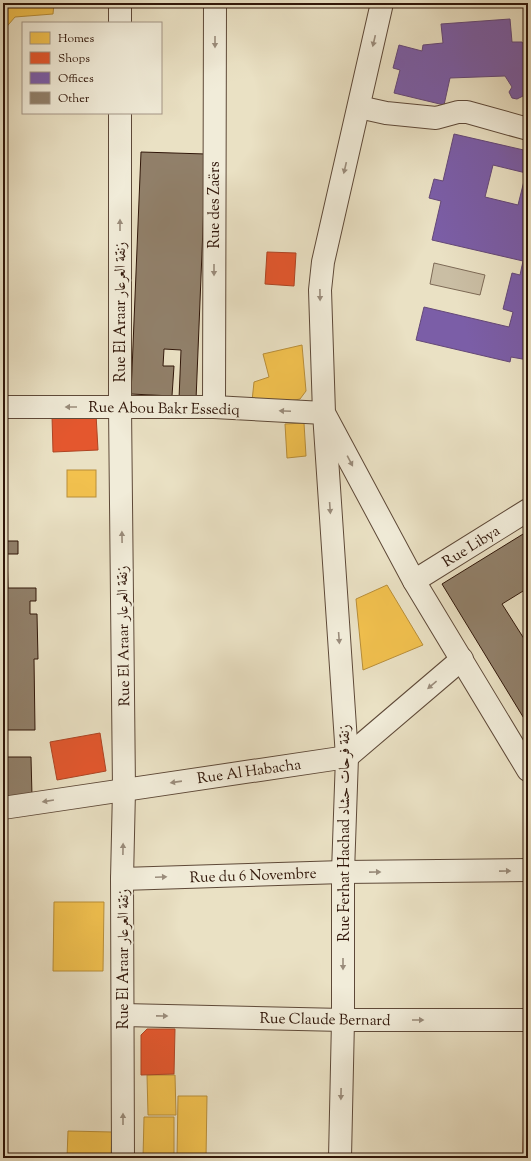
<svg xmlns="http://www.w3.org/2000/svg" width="531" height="1161" font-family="'Sorts Mill Goudy',Amiri,serif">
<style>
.green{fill:#cabea4;stroke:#7d6a56}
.homes{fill:#f2c14e;stroke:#b88e39}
.shops{fill:#e4572e;stroke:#ae4423}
.offices{fill:#7b5ea7;stroke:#644878;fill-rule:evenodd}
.building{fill:#91806a;stroke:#301609}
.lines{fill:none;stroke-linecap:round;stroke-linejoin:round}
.minor-casing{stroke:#5e4938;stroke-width:24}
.minor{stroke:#f1ecd9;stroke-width:22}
.oneway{fill:#9a8c7b}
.labels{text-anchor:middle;stroke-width:4;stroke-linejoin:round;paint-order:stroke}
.street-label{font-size:15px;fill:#301609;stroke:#f1ecd9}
</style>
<rect width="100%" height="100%" fill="#eae1c4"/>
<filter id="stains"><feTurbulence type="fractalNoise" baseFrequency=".005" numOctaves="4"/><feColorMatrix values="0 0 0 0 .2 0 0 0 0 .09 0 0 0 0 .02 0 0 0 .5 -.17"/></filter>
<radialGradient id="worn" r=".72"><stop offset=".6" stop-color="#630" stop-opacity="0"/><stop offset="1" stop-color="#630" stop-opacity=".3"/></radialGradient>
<polygon class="green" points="434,263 485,275 480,295 430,284"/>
<g class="homes">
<polygon points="3,3 54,3 53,14 15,17 3,31"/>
<polygon points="302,345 306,391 300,399 289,401 252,401 254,382 269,377 263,354"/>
<polygon points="304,423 306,456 287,458 285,424"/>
<rect x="67" y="470" width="29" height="27"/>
<polygon points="387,585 423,645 363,670 356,599"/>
<polygon points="54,902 104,902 103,971 53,971"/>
<polygon points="147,1075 175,1075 176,1115 148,1115"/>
<polygon points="178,1096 207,1096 206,1158 177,1158"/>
<polygon points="144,1117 174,1117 174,1158 143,1158"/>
<polygon points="68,1131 112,1132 111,1158 67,1158"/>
</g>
<g class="shops">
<polygon points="267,252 296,253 294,286 265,284"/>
<polygon points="96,414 98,450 53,452 52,416"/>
<polygon points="100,733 106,771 57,780 50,742"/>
<polygon points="147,1029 175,1029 174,1074 141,1075 141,1035"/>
<polygon points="524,1115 528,1115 528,1153 523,1152"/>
</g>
<g class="offices">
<polygon points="510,19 512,42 522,42 527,50 528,49 528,97 527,98 525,95 517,99 512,98 509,92 512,87 505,76 450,78 444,105 394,93 400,70 393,68 399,45 422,51 423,45 443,43 441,24"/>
<path d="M454 134 528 151V360L511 357 510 362 416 340 424 307 509 327 513 312 503 309 512 273 520 275 523 261 432 240 441 201 429 198 434 179 443 181ZM493 165 526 173 518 205 485 197Z"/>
</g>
<g class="building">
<polygon points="141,152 206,154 196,400 179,399 181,350 164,349 163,366 174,366 172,396 131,394"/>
<rect x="3" y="412" width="1" height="37"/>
<polygon points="528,531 528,588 502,604 528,645 528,725 442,584"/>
<polygon points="3,541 18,541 18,554 7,554 8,588 36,588 36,601 30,601 30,614 37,614 38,659 34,659 35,730 3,730 3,757 31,757 32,796 3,796"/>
</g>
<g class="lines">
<defs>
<g id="minor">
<polyline points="382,3 323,262 320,290 324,413 414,581 528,770"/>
<polyline points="120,23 120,3"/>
<polyline points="359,107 386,113 436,118 458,112 467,112 528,129"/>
<polyline points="120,113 120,407 124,790 122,879 123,1158"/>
<polyline points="3,407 214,407 324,413 347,757 343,872 343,1020 340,1158"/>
<polyline points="214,407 215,3"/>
<polyline points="414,581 528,510"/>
<polyline points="3,808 347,757 462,659"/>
<polyline points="122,879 343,872 528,870"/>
<polyline points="123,1015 343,1020 528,1020"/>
</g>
</defs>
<use href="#minor" class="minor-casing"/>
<use href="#minor" class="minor"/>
</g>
<defs><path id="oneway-solid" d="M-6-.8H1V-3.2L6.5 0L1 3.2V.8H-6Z"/></defs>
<g class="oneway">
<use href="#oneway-solid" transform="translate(374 41) rotate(103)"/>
<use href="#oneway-solid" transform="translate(215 42) rotate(90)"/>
<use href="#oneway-solid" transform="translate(345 168) rotate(103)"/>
<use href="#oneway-solid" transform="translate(120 225) rotate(-90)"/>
<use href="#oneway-solid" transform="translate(214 270) rotate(90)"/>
<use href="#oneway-solid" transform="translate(320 295) rotate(89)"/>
<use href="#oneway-solid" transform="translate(71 407) rotate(-180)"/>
<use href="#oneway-solid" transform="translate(285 411) rotate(-177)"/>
<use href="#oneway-solid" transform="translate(350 461) rotate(62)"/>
<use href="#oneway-solid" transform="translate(330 508) rotate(86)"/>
<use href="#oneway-solid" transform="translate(122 537) rotate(-91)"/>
<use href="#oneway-solid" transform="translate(339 638) rotate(86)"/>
<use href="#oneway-solid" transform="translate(432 685) rotate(140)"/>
<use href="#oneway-solid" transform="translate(176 782) rotate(172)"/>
<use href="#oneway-solid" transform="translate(48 801) rotate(171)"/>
<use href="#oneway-solid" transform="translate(123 849) rotate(-89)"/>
<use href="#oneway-solid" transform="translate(505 871) rotate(-1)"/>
<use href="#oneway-solid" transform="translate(375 872) rotate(-1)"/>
<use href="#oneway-solid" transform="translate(161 877) rotate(-2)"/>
<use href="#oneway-solid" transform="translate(343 964) rotate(90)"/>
<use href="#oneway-solid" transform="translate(162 1016) rotate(1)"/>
<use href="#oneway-solid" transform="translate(418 1020)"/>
<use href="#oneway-solid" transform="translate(341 1094) rotate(91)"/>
<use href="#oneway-solid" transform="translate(123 1119) rotate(-90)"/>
</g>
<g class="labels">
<g class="street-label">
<text transform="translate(214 205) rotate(-90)" y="5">Rue des Zaërs</text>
<text transform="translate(120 312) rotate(-90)" y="5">Rue El Araar زنقة العرعار</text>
<text transform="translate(164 408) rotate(1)" y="5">Rue Abou Bakr Essediq</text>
<text transform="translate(471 546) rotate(-32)" y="5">Rue Libya</text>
<text transform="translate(123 636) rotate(-91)" y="5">Rue El Araar زنقة العرعار</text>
<text transform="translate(249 771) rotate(-8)" y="5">Rue Al Habacha</text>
<text transform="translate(344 833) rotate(-90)" y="5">Rue Ferhat Hachad زنقة فرحات حشاد</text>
<text transform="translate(253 875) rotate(-2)" y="5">Rue du 6 Novembre</text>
<text transform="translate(123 959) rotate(-90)" y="5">Rue El Araar زنقة العرعار</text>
<text transform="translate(325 1019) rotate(1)" y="5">Rue Claude Bernard</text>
</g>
</g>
<rect width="531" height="1161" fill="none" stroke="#eae1c4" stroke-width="16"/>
<rect x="4" y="4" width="523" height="1153" fill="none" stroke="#301609" stroke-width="2"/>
<rect x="8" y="8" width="515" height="1145" fill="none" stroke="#301609"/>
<rect x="22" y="22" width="140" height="92" fill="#f1ecd9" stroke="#a49686"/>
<rect x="30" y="32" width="20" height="12" fill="#f2c14e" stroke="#a49686"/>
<text x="58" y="42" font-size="12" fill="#301609">Homes</text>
<rect x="30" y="52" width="20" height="12" fill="#e4572e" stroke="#a49686"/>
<text x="58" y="62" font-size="12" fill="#301609">Shops</text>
<rect x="30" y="72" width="20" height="12" fill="#7b5ea7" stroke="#a49686"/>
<text x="58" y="82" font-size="12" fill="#301609">Offices</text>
<rect x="30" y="92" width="20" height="12" fill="#91806a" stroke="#a49686"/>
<text x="58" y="102" font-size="12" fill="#301609">Other</text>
<rect width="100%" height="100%" filter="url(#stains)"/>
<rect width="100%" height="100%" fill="url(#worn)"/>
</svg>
